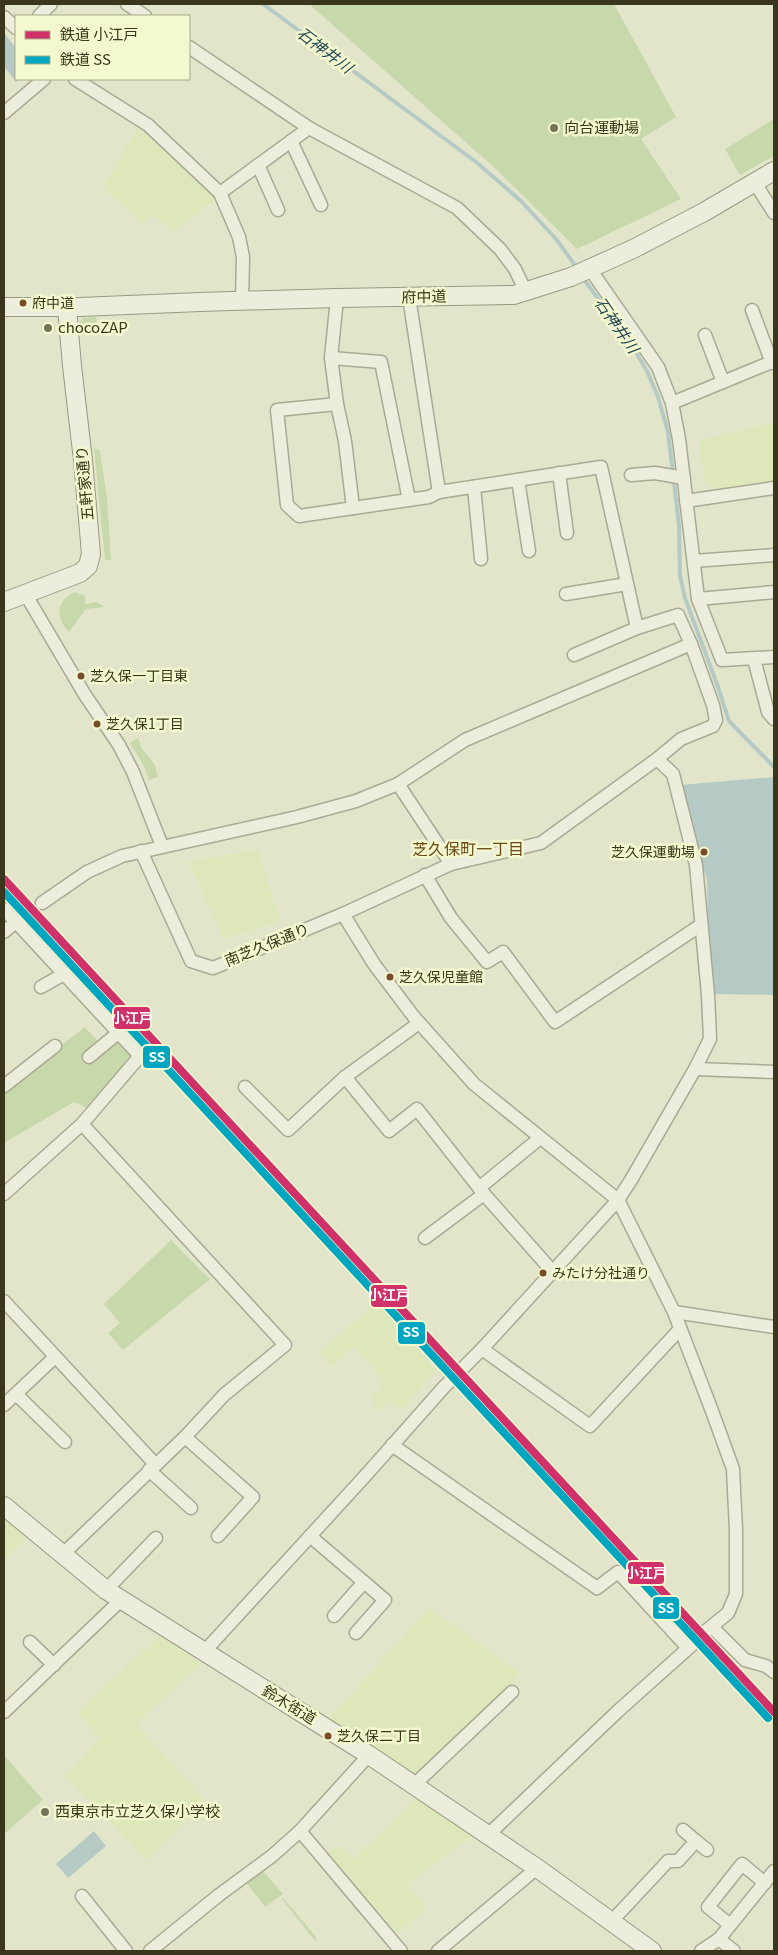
<svg xmlns="http://www.w3.org/2000/svg" width="778" height="1955" font-family="Georgia,'Noto Sans JP',serif">
<style>
.farmland{fill:#dee7b9}
.green{fill:#c7d9ab}
.water{fill:#b6cac5}
.lines{fill:none;stroke-linecap:round;stroke-linejoin:round}
.stream{stroke:#b6cac5;stroke-width:4}
.street-casing{stroke:#a9a994;stroke-width:15}
.secondary-casing{stroke:#999984;stroke-width:20}
.street{stroke:#eceddc;stroke-width:12}
.secondary{stroke:#eceddc;stroke-width:18}
.rail-1-casing{stroke:#f4f8ce;stroke-width:11}
.rail-2-casing{stroke:#f4f8ce;stroke-width:11}
.rail-1{stroke:#d13169;stroke-width:8}
.rail-2{stroke:#00a6bf;stroke-width:8}
.poi-dot{fill:#747358;stroke:#f4f8ce;stroke-width:2}
.bus-dot{fill:#7a4b2a;stroke:#f4f8ce;stroke-width:2}
.labels{text-anchor:middle;stroke-width:5;stroke-linejoin:round;paint-order:stroke}
.bus-label{font-size:14px;fill:#39361b;stroke:#f4f8ce;text-anchor:start}
.poi-label{font-size:15px;fill:#39361b;stroke:#f4f8ce;text-anchor:start}
.street-label{font-size:15px;fill:#39361b;stroke:#f4f8ce}
.water-label{font-size:16px;font-style:italic;fill:#294a5a;stroke:#f4f8ce}
.neighbourhood-label{font-size:16px;fill:#694917;stroke:#f4f8ce}
.line-badge{stroke:#f4f8ce;stroke-width:2}
.badge-label{font-size:14px;text-anchor:middle;font-weight:bold;fill:#fff}
</style>
<rect width="100%" height="100%" fill="#e3e5ca"/>
<g class="farmland">
<polygon points="137,128 208,187 215,199 174,232 153,215 143,223 103,188"/>
<polygon points="774,423 774,480 715,489 705,481 699,440"/>
<polygon points="258,850 280,921 224,939 188,862"/>
<polygon points="376,1303 436,1370 401,1411 389,1400 378,1411 372,1405 375,1401 370,1397 380,1390 385,1383 354,1347 331,1366 318,1353"/>
<polygon points="4,1518 26,1538 4,1560"/>
<polygon points="429,1608 519,1672 509,1687 419,1774 412,1776 329,1718"/>
<polygon points="160,1636 201,1663 136,1724 204,1800 147,1860 65,1776 100,1739 77,1712"/>
<polygon points="418,1797 474,1835 407,1884 427,1909 395,1934 327,1854 338,1845 353,1859"/>
</g>
<g class="green">
<polygon points="309,4 614,4 676,117 641,139 681,199 577,249 496,169"/>
<polygon points="774,119 774,156 740,175 725,149"/>
<polygon points="96,317 97,328 80,331 79,322 83,318"/>
<polygon points="94,448 100,451 107,498 111,560 105,560"/>
<path d="M75 592 85 596V604L96 602 105 607 86 609 69 632C55 618 56 600 75 592Z"/>
<polygon points="138,738 142,749 155,765 158,777 149,780 143,764 130,743"/>
<polygon points="85,1027 104,1048 117,1035 135,1057 87,1108 74,1102 4,1143 4,1088"/>
<polygon points="171,1240 210,1279 123,1350 108,1333 120,1323 104,1304"/>
<polygon points="4,1755 43,1800 4,1834"/>
<polygon points="261,1871 266,1874 283,1894 265,1907 246,1882"/>
<polygon points="283,1898 312,1932 316,1938 316,1942 282,1899"/>
</g>
<g class="water">
<polygon points="4,33 16,48 16,79 20,79 16,82 4,66"/>
<polygon points="774,777 774,995 710,994 707,880 680,785"/>
<polygon points="94,1831 106,1846 68,1878 56,1864"/>
</g>
<g class="lines">
<g class="stream">
<polyline points="263,4 476,162 521,201 556,239 577,268"/>
<polyline points="583,278 631,344 647,371 658,397 668,432 679,525 680,576 685,598 718,687 729,721 774,767"/>
</g>
<defs>
<g id="street">
<polyline points="127,4 145,16"/>
<polyline points="39,16 51,4"/>
<polyline points="4,17 16,28"/>
<polyline points="189,47 309,128 457,208 500,249 515,269 526,292"/>
<polyline points="75,79 148,125 220,193 239,237 243,257 242,301"/>
<polyline points="4,113 44,79"/>
<polyline points="291,141 321,205"/>
<polyline points="258,165 278,210"/>
<polyline points="755,183 774,213"/>
<polyline points="220,193 309,128"/>
<polyline points="590,269 658,367 672,403 679,439 698,599 722,660 774,657"/>
<polyline points="409,297 439,492"/>
<polyline points="337,298 331,358 337,404 345,441 353,508"/>
<polyline points="752,310 772,363"/>
<polyline points="705,335 723,382"/>
<polyline points="331,358 381,362 409,500"/>
<polyline points="672,403 774,361"/>
<polyline points="337,404 277,410 287,505 299,516 429,497 439,492 601,467 637,628"/>
<polyline points="559,473 567,533"/>
<polyline points="631,475 655,473 684,478"/>
<polyline points="518,480 529,551"/>
<polyline points="474,487 481,559"/>
<polyline points="686,501 774,488"/>
<polyline points="694,561 774,555"/>
<polyline points="566,594 627,584"/>
<polyline points="26,595 85,695 119,745 133,772 162,846"/>
<polyline points="698,599 774,592"/>
<polyline points="754,659 768,712 774,719"/>
<polyline points="398,784 451,864"/>
<polyline points="141,851 191,961 213,968 343,914 451,864 541,843 657,759 681,739 713,726 716,720 713,705 691,644 678,615 637,628 574,655"/>
<polyline points="425,875 451,918 487,962 503,952 555,1022 701,925"/>
<polyline points="42,903 87,872 122,856 297,817 356,801 398,784 465,740 691,644"/>
<polyline points="4,909 140,1056 82,1124 285,1345 224,1395 185,1437 62,1555"/>
<polyline points="343,914 374,964 414,1017 474,1084 618,1200 674,1312 712,1411 733,1469 736,1530 736,1594 728,1613 707,1630"/>
<polyline points="4,932 16,922 22,920"/>
<polyline points="41,987 64,974"/>
<polyline points="89,1057 118,1033"/>
<polyline points="695,1069 774,1072"/>
<polyline points="345,1077 389,1131 417,1109 484,1194 553,1272"/>
<polyline points="4,1086 55,1046"/>
<polyline points="245,1087 288,1130 345,1077 419,1023"/>
<polyline points="479,1188 540,1138"/>
<polyline points="4,1194 82,1124"/>
<polyline points="425,1238 484,1194"/>
<polyline points="4,1301 155,1464"/>
<polyline points="674,1312 774,1327"/>
<polyline points="482,1349 590,1426 680,1329"/>
<polyline points="16,1394 65,1442"/>
<polyline points="4,1405 55,1357"/>
<polyline points="185,1437 253,1497 218,1536"/>
<polyline points="392,1445 597,1588 618,1572 688,1648"/>
<polyline points="149,1470 191,1508"/>
<polyline points="310,1536 385,1600 356,1633"/>
<polyline points="106,1590 156,1538"/>
<polyline points="334,1616 364,1582"/>
<polyline points="712,1627 745,1660 766,1666 774,1672"/>
<polyline points="30,1642 54,1665"/>
<polyline points="204,1652 366,1475 444,1387 482,1349 618,1200 631,1180 695,1069 710,1039 708,995 696,865 673,774 657,759"/>
<polyline points="4,1712 121,1600"/>
<polyline points="414,1785 512,1692"/>
<polyline points="300,1831 401,1951"/>
<polyline points="488,1835 618,1711 693,1644"/>
<polyline points="696,1841 707,1850"/>
<polyline points="82,1896 126,1951"/>
<polyline points="611,1922 668,1861 678,1861 696,1841 683,1830"/>
<polyline points="730,1925 708,1907 742,1864 765,1883"/>
<polyline points="719,1939 734,1951"/>
<polyline points="150,1951 219,1895 272,1856 300,1831 369,1755"/>
<polyline points="438,1951 537,1868"/>
<polyline points="701,1951 719,1939 774,1871"/>
</g>
<g id="secondary">
<polyline points="4,307 80,307 200,302 337,298 514,295 571,277 633,249 704,212 774,171"/>
<polyline points="4,602 80,573 88,566 91,554 83,460 72,366 67,307"/>
<polyline points="4,1506 106,1590 369,1755 537,1868 652,1951"/>
</g>
</defs>
<use href="#street" class="street-casing"/>
<use href="#secondary" class="secondary-casing"/>
<use href="#street" class="street"/>
<use href="#secondary" class="secondary"/>
<defs>
<polyline id="rail-1" points="4,879 774,1712"/>
<polyline id="rail-2" points="4,892 768,1718"/>
</defs>
<use href="#rail-1" class="rail-1-casing"/>
<use href="#rail-2" class="rail-2-casing"/>
<use href="#rail-1" class="rail-1"/>
<use href="#rail-2" class="rail-2"/>
</g>
<g class="poi-dot">
<circle cx="554" cy="128" r="5"/>
<circle cx="48" cy="328" r="5"/>
<circle cx="45" cy="1812" r="5"/>
</g>
<g class="bus-dot">
<circle cx="23" cy="303" r="4.5"/>
<circle cx="81" cy="676" r="4.5"/>
<circle cx="97" cy="724" r="4.5"/>
<circle cx="704" cy="852" r="4.5"/>
<circle cx="390" cy="977" r="4.5"/>
<circle cx="543" cy="1273" r="4.5"/>
<circle cx="328" cy="1736" r="4.5"/>
</g>
<g class="labels">
<g class="bus-label">
<text x="32" y="308">府中道</text>
<text x="90" y="681">芝久保一丁目東</text>
<text x="106" y="729">芝久保1丁目</text>
<text x="695" y="857" text-anchor="end">芝久保運動場</text>
<text x="399" y="982">芝久保児童館</text>
<text x="552" y="1278">みたけ分社通り</text>
<text x="337" y="1741">芝久保二丁目</text>
</g>
<g class="poi-label">
<text x="564" y="133">向台運動場</text>
<text x="58" y="333">chocoZAP</text>
<text x="55" y="1817">西東京市立芝久保小学校</text>
</g>
<g class="street-label">
<text transform="translate(424 297) rotate(-1)" y="5">府中道</text>
<text transform="translate(85 483) rotate(-95)" y="5">五軒家通り</text>
<text transform="translate(267 945) rotate(-22)" y="5">南芝久保通り</text>
<text transform="translate(289 1705) rotate(31)" y="5">鈴木街道</text>
</g>
<g class="water-label">
<text transform="translate(325 50) rotate(37)" y="6">石神井川</text>
<text transform="translate(617 325) rotate(55)" y="6">石神井川</text>
</g>
<g class="neighbourhood-label">
<text x="468" y="855">芝久保町一丁目</text>
</g>
</g>
<g class="line-badge">
<rect x="113" y="1006" width="38" height="24" rx="5" fill="#d13169"/>
<rect x="142" y="1045" width="29" height="24" rx="5" fill="#00a6bf"/>
<rect x="370" y="1284" width="38" height="24" rx="5" fill="#d13169"/>
<rect x="397" y="1321" width="29" height="24" rx="5" fill="#00a6bf"/>
<rect x="627" y="1561" width="38" height="24" rx="5" fill="#d13169"/>
<rect x="652" y="1596" width="28" height="24" rx="5" fill="#00a6bf"/>
</g>
<g class="badge-label">
<text x="132" y="1023">小江戸</text>
<text x="157" y="1062">SS</text>
<text x="389" y="1300">小江戸</text>
<text x="411" y="1337">SS</text>
<text x="646" y="1578">小江戸</text>
<text x="666" y="1613">SS</text>
</g>
<rect width="778" height="1955" fill="none" stroke="#39361b" stroke-width="10"/>
<rect x="15" y="15" width="175" height="65" fill="#f4f8ce" stroke="#a9aa86"/>
<rect x="25" y="31" width="25" height="8" fill="#d13169" stroke="#a9aa86"/>
<text x="60" y="40" font-size="15" fill="#39361b">鉄道 小江戸</text>
<rect x="25" y="56" width="25" height="8" fill="#00a6bf" stroke="#a9aa86"/>
<text x="60" y="65" font-size="15" fill="#39361b">鉄道 SS</text>
</svg>
